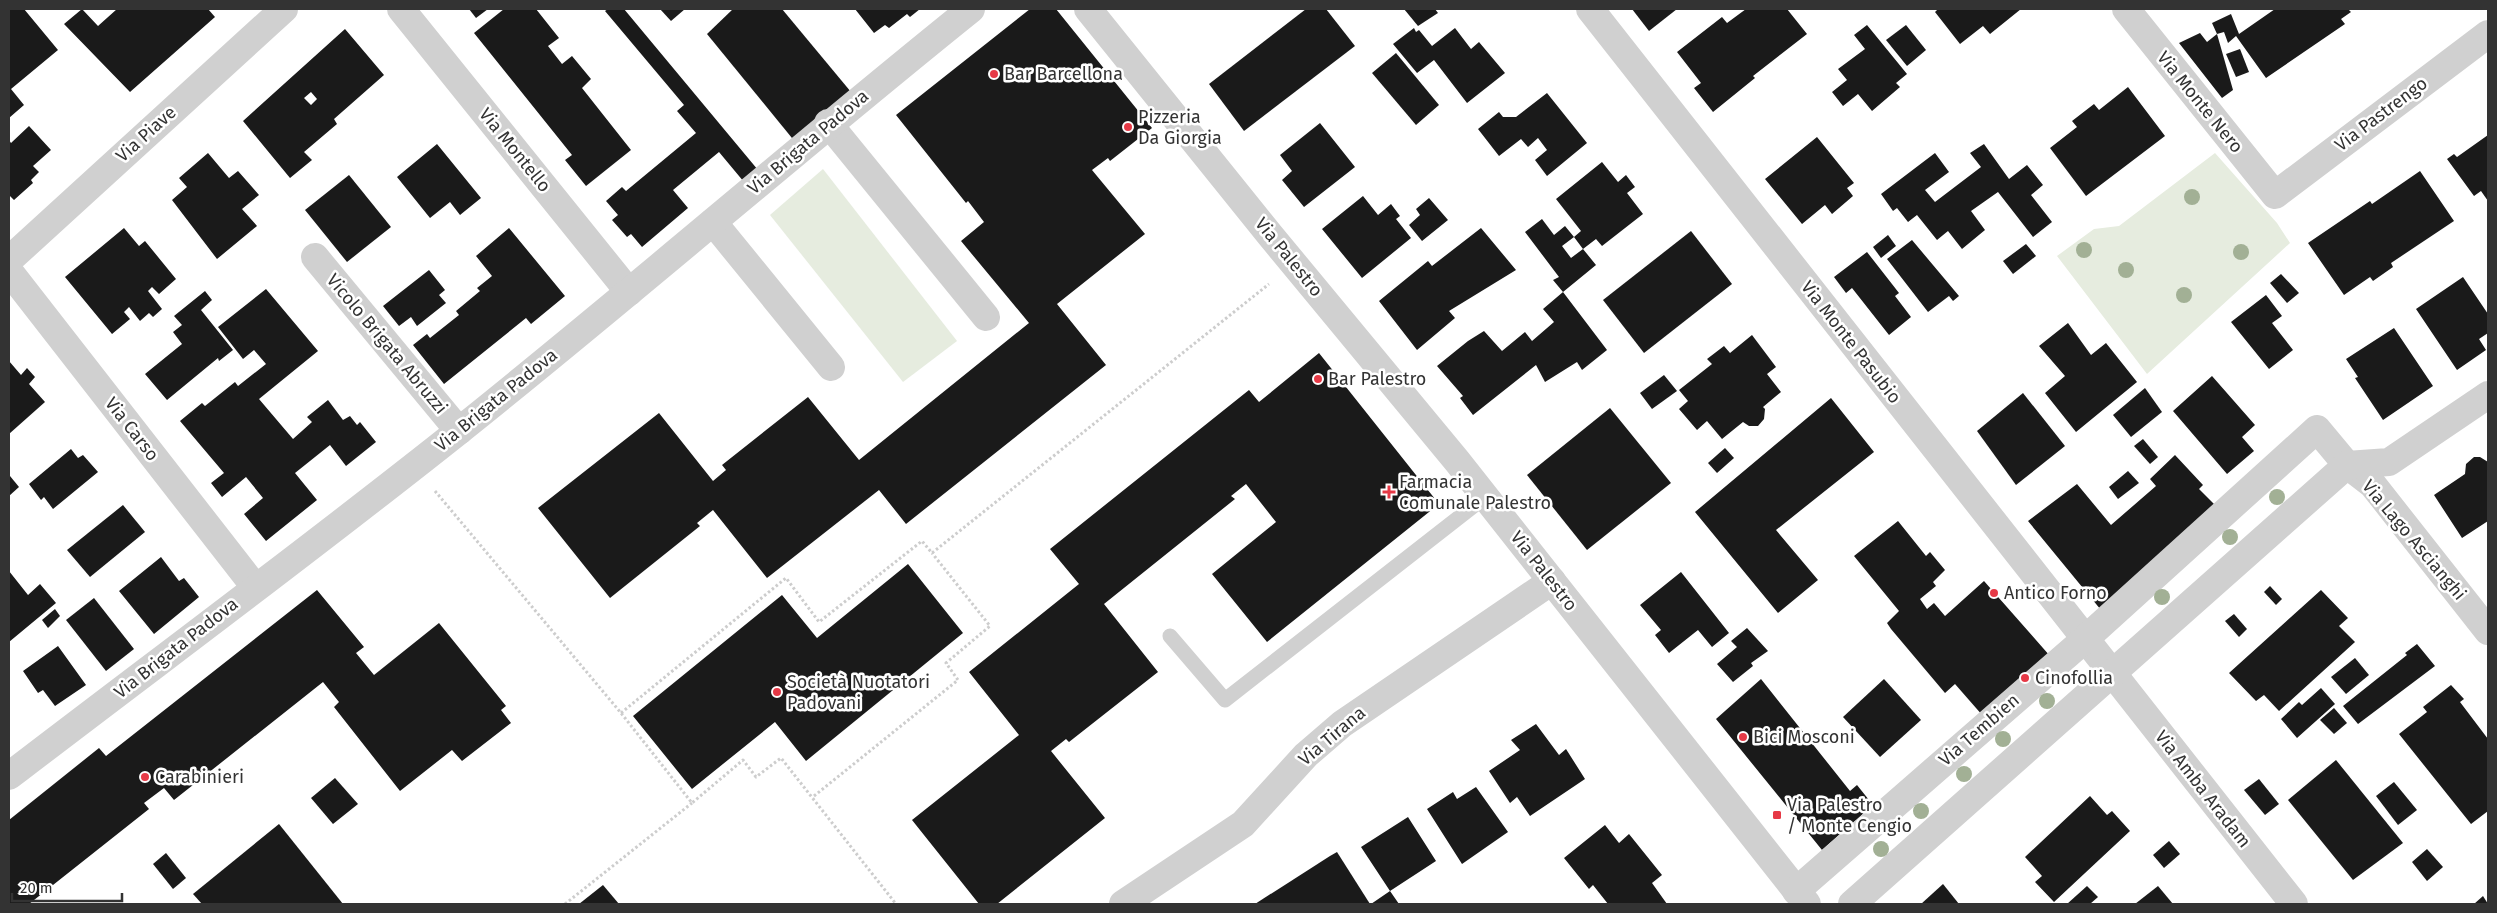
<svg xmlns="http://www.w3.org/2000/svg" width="2497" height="913" font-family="'Fira Sans',sans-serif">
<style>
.green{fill:#e6ecdf}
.building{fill:#1a1a1a;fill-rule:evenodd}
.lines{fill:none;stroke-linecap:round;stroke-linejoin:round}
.path{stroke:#cdcdcd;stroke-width:3;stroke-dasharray:2.5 2.5;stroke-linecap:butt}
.lane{stroke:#d0d0d0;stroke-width:15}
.street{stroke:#d0d0d0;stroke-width:28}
.tree{fill:#a2b095}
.poi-dot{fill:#e63946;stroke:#fff;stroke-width:2}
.labels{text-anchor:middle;stroke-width:5;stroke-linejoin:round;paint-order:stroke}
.poi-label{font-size:18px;fill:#333;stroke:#fff;text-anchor:start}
.street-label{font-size:18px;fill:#333;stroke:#fff}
</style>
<rect width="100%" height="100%" fill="#fff"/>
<g class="green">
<polygon points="2215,153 2277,223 2290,243 2147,374 2057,256 2094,229 2119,226"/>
<polygon points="823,169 957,341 903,382 770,215"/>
</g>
<g class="building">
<polygon points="9,9 24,9 58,50 11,89 24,105 9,118"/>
<polygon points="82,9 98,26 117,9 208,9 215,17 130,92 64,24"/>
<polygon points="469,9 488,9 476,18"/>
<polygon points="504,9 536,9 559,38 548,46 562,64 572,56 591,79 582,88 631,150 586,186 565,160 572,155 474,33"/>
<polygon points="608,9 624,9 758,170 744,182 719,152 673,190 688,208 642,247 631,234 627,237 612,220 618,215 606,201 622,187 626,191 696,133 677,111 684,105 605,11"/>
<polygon points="660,9 685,9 671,21"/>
<polygon points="733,9 782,9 851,92 796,143 707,34"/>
<polygon points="855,9 920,9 910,17 907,14 889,28 885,25 874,33"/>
<polygon points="1030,9 1056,9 1152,128 1110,161 1108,158 1092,170 1145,234 1057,304 1106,365 906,524 879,490 767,578 713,510 697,523 700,526 610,598 538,508 659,413 713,481 726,470 722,465 808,397 859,460 1029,323 961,241 984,222 968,201 966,203 896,115"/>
<polygon points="1306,9 1326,9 1355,46 1244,131 1209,84"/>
<polygon points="1404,9 1435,9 1438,13 1418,26"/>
<polygon points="1632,9 1677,9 1649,31"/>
<polygon points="1746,9 1787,9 1807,34 1753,76 1755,78 1713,112 1694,88 1701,83 1677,52 1722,17 1727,23"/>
<polygon points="1938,9 2021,9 1990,34 1983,26 1960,44 1935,12"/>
<polygon points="2275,9 2348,9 2351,12 2341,19 2345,24 2266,78 2236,36 2228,43 2224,32 2217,34 2212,23 2231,14 2239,34"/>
<polygon points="1867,25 1907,74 1896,83 1900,87 1872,111 1858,94 1843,106 1832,92 1847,80 1838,69 1865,49 1854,35"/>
<polygon points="1906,25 1926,50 1907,66 1886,40"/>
<polygon points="1414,28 1416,32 1419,30 1432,46 1455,28 1471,49 1479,42 1505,73 1467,103 1434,60 1417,73 1393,44"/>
<path d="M345 29 384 75 334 119 337 124 304 152 312 160 290 178 243 121ZM311 92 317 99 311 105 304 98Z"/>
<polygon points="2200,33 2207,42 2217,34 2233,90 2222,98 2179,43"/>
<polygon points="2240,49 2249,72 2236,77 2226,54"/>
<polygon points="1396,53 1439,105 1416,125 1372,73"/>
<polygon points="2128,87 2165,136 2086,196 2050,148 2077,127 2072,121 2094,104 2099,110"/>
<polygon points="1547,93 1587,143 1547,176 1535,160 1547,150 1538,138 1528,147 1521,139 1499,156 1478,129 1499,112 1503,117 1516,117"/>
<polygon points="1320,123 1355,167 1304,207 1282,180 1292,171 1280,155"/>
<polygon points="29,126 51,150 33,166 39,172 31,180 33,183 14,200 9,195 9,140 11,143"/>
<polygon points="2488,135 2488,201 2481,191 2474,196 2447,159 2454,154 2457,157"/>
<polygon points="1817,137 1854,183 1847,188 1853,196 1832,214 1825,205 1802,224 1765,179"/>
<polygon points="437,144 481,198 460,215 450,202 430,218 397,177"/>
<polygon points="1984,144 2009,179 2027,165 2043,185 2031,195 2052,222 2033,237 1998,192 1971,211 1985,230 1962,249 1948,231 1937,240 1917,215 1908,222 1897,208 1893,211 1881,194 1935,153 1949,172 1925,190 1935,202 1981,167 1970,153"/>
<polygon points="208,153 229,178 238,171 259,195 242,209 257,226 217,259 172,200 187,187 179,178"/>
<polygon points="1602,162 1618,182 1626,175 1635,187 1627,193 1643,214 1602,246 1596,239 1583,249 1574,237 1581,231 1556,199"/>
<polygon points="2420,171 2454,221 2391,263 2393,267 2373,281 2370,277 2344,295 2308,243 2370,201 2372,204"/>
<polygon points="349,175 391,227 347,262 305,210"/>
<polygon points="1363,196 1378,215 1391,204 1400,216 1396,219 1411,238 1362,278 1322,229"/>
<polygon points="1429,198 1448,220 1422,241 1409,225 1420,215 1416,209"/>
<polygon points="1542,219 1554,235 1565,226 1574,237 1562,246 1571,258 1583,249 1596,265 1563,292 1553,280 1559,277 1525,232"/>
<polygon points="124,228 139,246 145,241 176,279 159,294 152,287 148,291 162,309 153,317 149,313 140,321 129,307 124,312 130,319 112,334 65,277"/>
<polygon points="509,228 565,296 531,324 526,318 444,384 413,345 427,334 430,338 459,315 456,311 480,291 477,288 492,276 476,256"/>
<polygon points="1481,228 1516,270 1449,311 1455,318 1417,350 1379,301 1428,261 1432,266"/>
<polygon points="1691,231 1732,284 1644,353 1603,300"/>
<polygon points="1888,235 1896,246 1881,258 1873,247"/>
<polygon points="1912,240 1959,296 1953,301 1949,296 1928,312 1887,259"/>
<polygon points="2026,244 2036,256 2013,274 2003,261"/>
<polygon points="1867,252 1899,293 1895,296 1911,317 1889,335 1852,288 1846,293 1834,277"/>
<polygon points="429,270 445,290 439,295 446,303 417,326 411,317 399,326 383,306"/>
<polygon points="2281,274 2299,293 2287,303 2270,283"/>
<polygon points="2463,277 2488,314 2488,333 2479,339 2486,350 2457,370 2416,309"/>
<polygon points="266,289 318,351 259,399 293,439 312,422 307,417 328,400 343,420 350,416 357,425 360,422 376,442 346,466 330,445 295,473 317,500 266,541 244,514 263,498 246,477 222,497 211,483 224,473 180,421 202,403 205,406 235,382 238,386 266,364 254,350 243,359 218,327"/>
<polygon points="205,291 212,300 201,310 233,350 219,361 218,358 167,400 145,374 182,344 173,332 182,325 174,316"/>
<polygon points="1563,292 1607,350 1582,370 1577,362 1545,382 1536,365 1473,415 1460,398 1463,396 1437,366 1468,341 1484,331 1502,351 1525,332 1532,341 1554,322 1543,309"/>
<polygon points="2266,295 2282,316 2272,323 2293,350 2269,369 2231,322"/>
<polygon points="2068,323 2091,355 2106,343 2137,382 2076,432 2045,393 2065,376 2039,346"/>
<polygon points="2394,328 2433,386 2383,420 2355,378 2358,377 2346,359"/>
<polygon points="1752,335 1776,367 1767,374 1781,392 1763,407 1765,409 1764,419 1758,426 1749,426 1743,422 1722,439 1707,421 1697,430 1679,409 1688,401 1679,390 1712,364 1707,359 1724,346 1730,353"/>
<polygon points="1319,353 1439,504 1267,642 1212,574 1276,522 1246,484 1231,496 1235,499 1104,604 1158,672 1069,742 1066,739 1051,751 1105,818 997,904 979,904 912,820 1019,735 969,672 1079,584 1050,549 1249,390 1259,402"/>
<polygon points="9,361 21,375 27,368 35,377 29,384 45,402 9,434"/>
<polygon points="1664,375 1677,391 1652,409 1640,393"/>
<polygon points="2212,376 2255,425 2242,437 2254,451 2227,474 2173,411"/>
<polygon points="2145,388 2162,412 2131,437 2113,415"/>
<polygon points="2023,393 2065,446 2016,485 1977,431"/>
<polygon points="1831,398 1874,452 1776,530 1818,580 1778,613 1695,512"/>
<polygon points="1610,408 1671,483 1587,550 1527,475"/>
<polygon points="2143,439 2158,457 2150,464 2134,446"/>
<polygon points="1725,448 1734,458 1717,473 1708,463"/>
<polygon points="71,449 78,458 83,455 98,472 53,509 44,497 41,500 29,484"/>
<polygon points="2175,455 2203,485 2199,489 2216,506 2101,610 2028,521 2077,484 2111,525 2156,486 2150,479"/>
<polygon points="2474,457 2480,457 2488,462 2488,521 2462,538 2434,495 2465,474 2466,464"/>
<polygon points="2128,471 2139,483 2118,499 2109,487"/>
<polygon points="10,476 19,487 9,496 9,477"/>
<polygon points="123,505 145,532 90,577 67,550"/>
<polygon points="1898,521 1926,556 1930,552 1945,570 1933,582 1936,586 1920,599 1927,609 1934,603 1945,616 1984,581 2050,656 1983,716 1955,684 1945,693 1891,629 1887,623 1899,611 1854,556"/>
<polygon points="161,557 179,581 184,578 199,597 154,634 119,591"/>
<polygon points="908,564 963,633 806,761 775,722 692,789 633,716 782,595 817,638"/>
<polygon points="9,571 28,595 40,584 56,603 9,642"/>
<polygon points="1681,572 1729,633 1712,647 1698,630 1669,653 1655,635 1661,630 1640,605"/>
<polygon points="2270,586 2282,599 2276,605 2264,592"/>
<polygon points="317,590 364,647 356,653 374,675 439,623 506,706 501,710 511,723 462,761 452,750 400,791 334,707 339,702 323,682 174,800 164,788 144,803 149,809 29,904 9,904 9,820 99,748 106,756"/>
<polygon points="2321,590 2348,618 2339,626 2355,642 2279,711 2264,695 2256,701 2229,673"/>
<polygon points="94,598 134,649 106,671 66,620"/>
<polygon points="55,609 60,616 48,628 42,620"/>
<polygon points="2234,614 2247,629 2239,637 2225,621"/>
<polygon points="1747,628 1768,651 1751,663 1753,666 1733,682 1717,664 1737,647 1731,641"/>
<polygon points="2417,644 2435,666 2358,724 2343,706 2407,655 2405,653"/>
<polygon points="58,646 86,685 55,706 43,690 38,693 23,671"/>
<polygon points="2355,658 2369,675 2346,694 2331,677"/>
<polygon points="1761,679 1850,791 1857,785 1873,805 1822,850 1716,719"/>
<polygon points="1884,679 1921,720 1880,757 1843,717"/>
<polygon points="2451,685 2464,699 2460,702 2488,739 2488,811 2471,824 2399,734 2427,712 2423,707"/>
<polygon points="2321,688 2335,704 2297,738 2281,719 2299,702 2302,705"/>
<polygon points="2334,708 2347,723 2334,734 2320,720"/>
<polygon points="1536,724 1559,755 1566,749 1585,779 1530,816 1517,797 1510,803 1489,771 1520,750 1511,740"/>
<polygon points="2336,760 2403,843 2353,880 2288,800"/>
<polygon points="335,778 358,804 333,824 311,798"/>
<polygon points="2259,779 2279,804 2265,815 2244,790"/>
<polygon points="2394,782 2417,810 2398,825 2376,796"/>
<polygon points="1476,787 1508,832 1462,864 1427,809 1453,792 1457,799"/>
<polygon points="2090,796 2107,815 2112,811 2130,831 2054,902 2035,882 2042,876 2025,857"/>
<polygon points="1408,817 1436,861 1390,891 1399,904 1371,904 1390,891 1361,847"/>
<polygon points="279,824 343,904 202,904 193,894"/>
<polygon points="1605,825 1619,843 1629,834 1662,875 1652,883 1667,904 1608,904 1593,885 1589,889 1564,858"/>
<polygon points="2169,841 2180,854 2164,868 2153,855"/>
<polygon points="2427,849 2443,867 2427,881 2412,862"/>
<polygon points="1337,852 1370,904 1255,904 1330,856"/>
<polygon points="166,853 186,878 173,889 153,864"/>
<polygon points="1943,884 1959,904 1921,904"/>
<polygon points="603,885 619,904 579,904"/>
<polygon points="2087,886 2098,897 2090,904 2067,904"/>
<polygon points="2158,886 2173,904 2135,904"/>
<polygon points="2483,896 2488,904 2474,904"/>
</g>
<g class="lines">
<g class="path">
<polyline points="435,491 621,713 692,803 743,760 756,777 781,758 896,904"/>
<polyline points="621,713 786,578 819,622 922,541 932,553 1269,284"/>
<polyline points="814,796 958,680 946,663 990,626 932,553"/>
<polyline points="565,904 692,803"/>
</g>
<polyline class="lane" points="1170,636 1225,700 1485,497"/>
<g class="street">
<polyline points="401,9 629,292"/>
<polyline points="1088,9 1270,235 1457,461 1807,904"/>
<polyline points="1590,9 2294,904"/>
<polyline points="2126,9 2275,195 2488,34"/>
<polyline points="828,123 986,317"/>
<polyline points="713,222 831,367"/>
<polyline points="315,257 459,431"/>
<polyline points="9,260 284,9"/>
<polyline points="9,271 255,587"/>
<path d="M9 776C159 661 312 548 460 430 633 292 799 147 971 9"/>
<polyline points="1796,891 2084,640 2317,429 2347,465 2373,485 2488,631"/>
<polyline points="1123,904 1243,824 1306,755 1342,724 1552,581"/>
<polyline points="1852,904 2347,465 2389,462 2488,395"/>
</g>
</g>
<g class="tree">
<circle cx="2192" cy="197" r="8"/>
<circle cx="2084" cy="250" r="8"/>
<circle cx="2241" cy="252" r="8"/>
<circle cx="2126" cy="270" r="8"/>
<circle cx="2184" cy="295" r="8"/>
<circle cx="2277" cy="497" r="8"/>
<circle cx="2230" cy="537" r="8"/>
<circle cx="2162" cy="597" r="8"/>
<circle cx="2047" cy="701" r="8"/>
<circle cx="2003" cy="739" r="8"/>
<circle cx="1964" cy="774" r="8"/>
<circle cx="1921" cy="811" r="8"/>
<circle cx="1881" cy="849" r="8"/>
</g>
<g class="poi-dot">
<circle cx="994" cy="74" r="5"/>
<circle cx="1128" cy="127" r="5"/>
<circle cx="1318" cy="379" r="5"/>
<path d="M1386.5 484.5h5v5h5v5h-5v5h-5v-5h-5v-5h5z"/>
<circle cx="1994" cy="593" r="5"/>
<circle cx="2025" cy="678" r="5"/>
<circle cx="777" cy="692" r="5"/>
<circle cx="1743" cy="737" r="5"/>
<circle cx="145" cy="777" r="5"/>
<rect x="1772" y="810" width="10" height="10" rx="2.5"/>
</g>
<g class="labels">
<g class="poi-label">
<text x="1004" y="80">Bar Barcellona</text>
<text x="1138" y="123">Pizzeria<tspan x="1138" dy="21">Da Giorgia</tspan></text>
<text x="1328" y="385">Bar Palestro</text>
<text x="1399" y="488">Farmacia<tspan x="1399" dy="21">Comunale Palestro</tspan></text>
<text x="2004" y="599">Antico Forno</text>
<text x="2035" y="684">Cinofollia</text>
<text x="787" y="688">Società Nuotatori<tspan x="787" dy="21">Padovani</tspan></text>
<text x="1753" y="743">Bici Mosconi</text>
<text x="155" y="783">Carabinieri</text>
<text x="1787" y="811">Via Palestro<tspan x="1787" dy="21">/ Monte Cengio</tspan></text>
</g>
<g class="street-label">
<text transform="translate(2200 102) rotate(51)" y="6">Via Monte Nero</text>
<text transform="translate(2381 114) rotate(-37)" y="6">Via Pastrengo</text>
<text transform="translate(146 134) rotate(-42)" y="6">Via Piave</text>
<text transform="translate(808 142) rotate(-40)" y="6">Via Brigata Padova</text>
<text transform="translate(515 150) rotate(51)" y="6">Via Montello</text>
<text transform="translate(1289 257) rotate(51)" y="6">Via Palestro</text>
<text transform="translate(1851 342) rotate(52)" y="6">Via Monte Pasubio</text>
<text transform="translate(387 344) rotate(50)" y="6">Vicolo Brigata Abruzzi</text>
<text transform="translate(496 400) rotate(-39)" y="6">Via Brigata Padova</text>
<text transform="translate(132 429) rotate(52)" y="6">Via Carso</text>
<text transform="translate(2414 540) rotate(50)" y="6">Via Lago Ascianghi</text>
<text transform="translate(1544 571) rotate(52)" y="6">Via Palestro</text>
<text transform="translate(176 648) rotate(-38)" y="6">Via Brigata Padova</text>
<text transform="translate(1979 730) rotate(-41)" y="6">Via Tembien</text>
<text transform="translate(1332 736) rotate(-40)" y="6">Via Tirana</text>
<text transform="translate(2203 789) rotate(52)" y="6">Via Amba Aradam</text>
</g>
</g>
<rect width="2497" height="913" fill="none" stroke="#333333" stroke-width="20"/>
<path d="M12 893v8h110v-8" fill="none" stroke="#333333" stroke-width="2.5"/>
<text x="20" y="893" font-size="15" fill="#333333" stroke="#ffffff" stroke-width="4" paint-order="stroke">20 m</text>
</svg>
